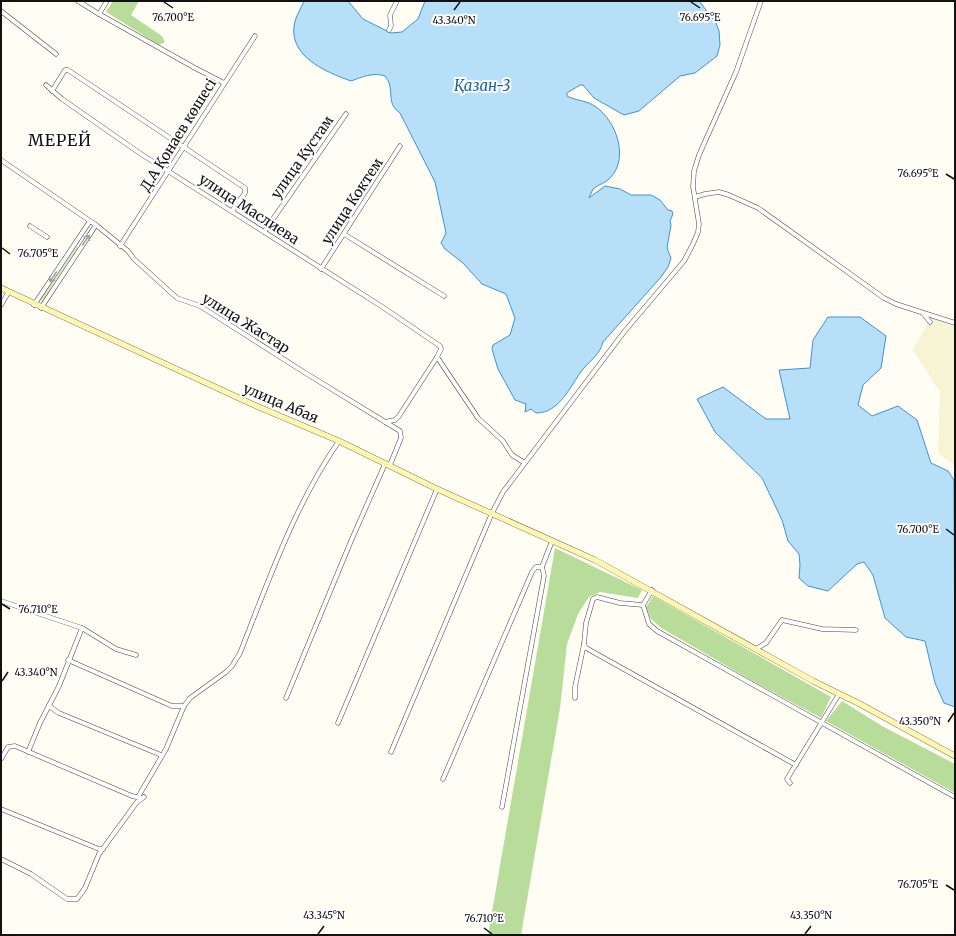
<svg xmlns="http://www.w3.org/2000/svg" width="956" height="936" font-family="Merriweather,serif">
<style>
.farmland{fill:#f6f4d3}
.green{fill:#d4ecbc}
.forest{fill:#b8dd9a}
.water{fill:#b7dff8;stroke:#3c94d1}
.lines{fill:none;stroke-linecap:round;stroke-linejoin:round}
.street-casing{stroke:#444;stroke-width:5}
.secondary-casing{stroke:#333;stroke-width:6}
.street{stroke:#fff;stroke-width:4}
.secondary{stroke:#fff7af;stroke-width:5.5}
.oneway{stroke:#a0a0a0}
.ticks{fill:none;stroke:#111;stroke-width:1.5}
.labels{text-anchor:middle;stroke-width:4;stroke-linejoin:round;paint-order:stroke}
.street-label{font-size:14px;fill:#111;stroke:#fff}
.water-label{font-size:15px;font-style:italic;fill:#1566a7;stroke:#fff}
.quarter-label{font-size:16px;letter-spacing:1px;fill:#111;stroke:#fff}
.ticks-label{font-size:10px;text-anchor:middle;fill:#111;stroke:#fff;stroke-width:4;stroke-linejoin:round;paint-order:stroke}
</style>
<rect width="100%" height="100%" fill="#fffdf4"/>
<polygon class="farmland" points="931,318 955,327 955,466 938,453 940,392 913,350"/>
<g class="green">
<polygon points="76,246 78,248 57,279 55,278"/>
<polygon points="54,279 56,280 43,302 40,300"/>
</g>
<g class="forest">
<polygon points="113,1 139,1 131,15 162,36 165,42 159,45 106,12"/>
<polygon points="555,548 642,590 638,598 600,592 589,597 578,614 567,644 560,708 521,935 488,935"/>
<polygon points="653,596 831,697 821,718 758,684 663,629 651,619 646,607"/>
<polygon points="842,701 882,726 955,764 955,793 826,721"/>
</g>
<g class="water">
<path d="M304 1H348L363 19 391 33 402 32 418 19 425 1H699L716 23 719 31 720 45 717 56 695 73 680 76 639 111 624 115 594 98 583 85H580L567 93V96C576 101 587 100 596 107 616 121 629 157 611 177 606 183 599 184 593 189L589 198 605 186 620 189 631 195H651L660 200 668 210 672 211 673 214 670 221 671 225 667 248 671 258 668 267 661 277 603 342C600 354 591 360 583 369 570 386 560 413 536 413L531 409 525 412 526 404 515 400 498 369 492 349 493 345 510 335 515 318 506 294 482 284 463 263 445 249 441 243 446 233 435 182 400 113C389 105 392 99 390 87 390 83 387 79 385 76 373 72 362 77 351 81 326 72 286 56 295 21 297 15 301 8 304 1Z"/>
<polygon points="828,317 860,317 886,336 881,368 863,385 858,405 872,416 898,406 917,420 931,463 948,471 954,480 955,707 944,703 935,683 925,641 906,637 885,618 873,575 864,562 857,564 828,591 808,586 799,578 800,565 799,554 788,541 782,520 762,478 715,432 697,399 723,387 766,419 790,419 779,370 810,368 813,340"/>
</g>
<g class="lines">
<defs>
<g id="street">
<polyline points="78,1 99,14"/>
<polyline points="107,1 99,14 195,68 224,83"/>
<polyline points="1,11 56,54"/>
<polyline points="389,30 391,26 390,15 397,1"/>
<polyline points="46,85 62,99 141,154 381,306 440,346 441,349 437,357 399,416 395,420 385,422"/>
<polyline points="52,91 65,70 68,70 245,188 245,193 232,211"/>
<polyline points="1,160 96,225 128,251 134,259 177,298 200,306 307,374 400,431 401,438 390,465"/>
<polyline points="695,197 705,194 719,192 729,195 758,208 884,298 896,304 955,323"/>
<polyline points="30,226 47,237"/>
<polyline points="264,232 346,114"/>
<polyline points="344,234 444,296"/>
<polyline points="120,246 255,36"/>
<polyline points="321,269 400,146"/>
<polyline points="1,305 8,293"/>
<polyline points="34,305 90,221"/>
<polyline points="41,308 96,225"/>
<polyline points="923,313 930,322"/>
<polyline points="437,357 478,418 503,441 512,455 525,463"/>
<polyline points="542,567 552,541"/>
<polyline points="652,590 643,605 649,624 657,631 955,797"/>
<polyline points="1,601 82,628 116,649 136,655"/>
<polyline points="584,644 586,648 796,765"/>
<polyline points="756,649 766,643 782,620 822,629 856,630"/>
<polyline points="68,660 172,706 184,706"/>
<polyline points="286,698 351,541 385,464"/>
<polyline points="575,698 575,687 584,644 586,623 593,599 597,597 620,603 643,605"/>
<polyline points="49,706 59,713 161,755"/>
<polyline points="338,723 437,489"/>
<polyline points="28,752 40,723 59,686 82,628"/>
<polyline points="391,752 492,513 503,492 624,332 684,261 693,244 698,232 699,224 693,187 694,171 699,155 736,72 761,1"/>
<polyline points="1,759 8,747 15,746 132,796 141,798"/>
<polyline points="443,779 532,572 536,567 542,567 544,576 502,807"/>
<polyline points="790,783 787,779 839,694"/>
<path d="M138 797 166 749 184 706 190 698 226 672 232 666 240 653C268 582 295 504 339 441"/>
<polyline points="1,809 99,849 103,849"/>
<polyline points="1,859 31,874 67,899 77,899 85,888 99,854 137,802 144,797"/>
</g>
<polyline id="secondary" points="1,288 254,405 339,441 437,489 595,560 813,681 860,704 955,756"/>
</defs>
<use href="#street" class="street-casing"/>
<use href="#secondary" class="secondary-casing"/>
<use href="#street" class="street"/>
<use href="#secondary" class="secondary"/>
</g>
<defs><path id="oneway-shaft" d="M-6 0H5M1.5-3L5.5 0L1.5 3" fill="none" stroke-width="1.6" stroke-linecap="round" stroke-linejoin="round"/></defs>
<g class="oneway">
<use href="#oneway-shaft" transform="translate(86 240) rotate(-56)"/>
<use href="#oneway-shaft" transform="translate(53 277) rotate(124)"/>
</g>
<path class="ticks" d="M164 2 173 8M691 2 700 8M454 10 460 2M946 174 954 179M2 248 10 254M946 529 954 535M2 604 10 609M2 681 8 672M948 722 954 713M946 885 954 890M484 928 492 934M318 934 324 926M805 934 811 926"/>
<g class="labels">
<g class="street-label">
<text transform="translate(178 135) rotate(-58)" y="5">Д.А Қонаев көшесі</text>
<text transform="translate(302 157) rotate(-55)" y="5">улица Кустам</text>
<text transform="translate(352 201) rotate(-57)" y="5">улица Коктем</text>
<text transform="translate(249 209) rotate(33)" y="5">улица Маслиева</text>
<text transform="translate(246 323) rotate(32)" y="5">улица Жастар</text>
<text transform="translate(281 403) rotate(23)" y="5">улица Абая</text>
</g>
<g class="water-label">
<text x="482" y="91">Қазан-3</text>
</g>
<g class="quarter-label">
<text x="60" y="146">МЕРЕЙ</text>
</g>
</g>
<g class="ticks-label">
<text x="173" y="21">76.700°E</text>
<text x="700" y="21">76.695°E</text>
<text x="454" y="24">43.340°N</text>
<text x="918" y="177">76.695°E</text>
<text x="38" y="257">76.705°E</text>
<text x="918" y="533">76.700°E</text>
<text x="38" y="613">76.710°E</text>
<text x="36" y="676">43.340°N</text>
<text x="920" y="725">43.350°N</text>
<text x="918" y="888">76.705°E</text>
<text x="324" y="919">43.345°N</text>
<text x="811" y="919">43.350°N</text>
<text x="484" y="922">76.710°E</text>
</g>
<rect width="956" height="936" fill="none" stroke="#111111" stroke-width="4"/>
</svg>
